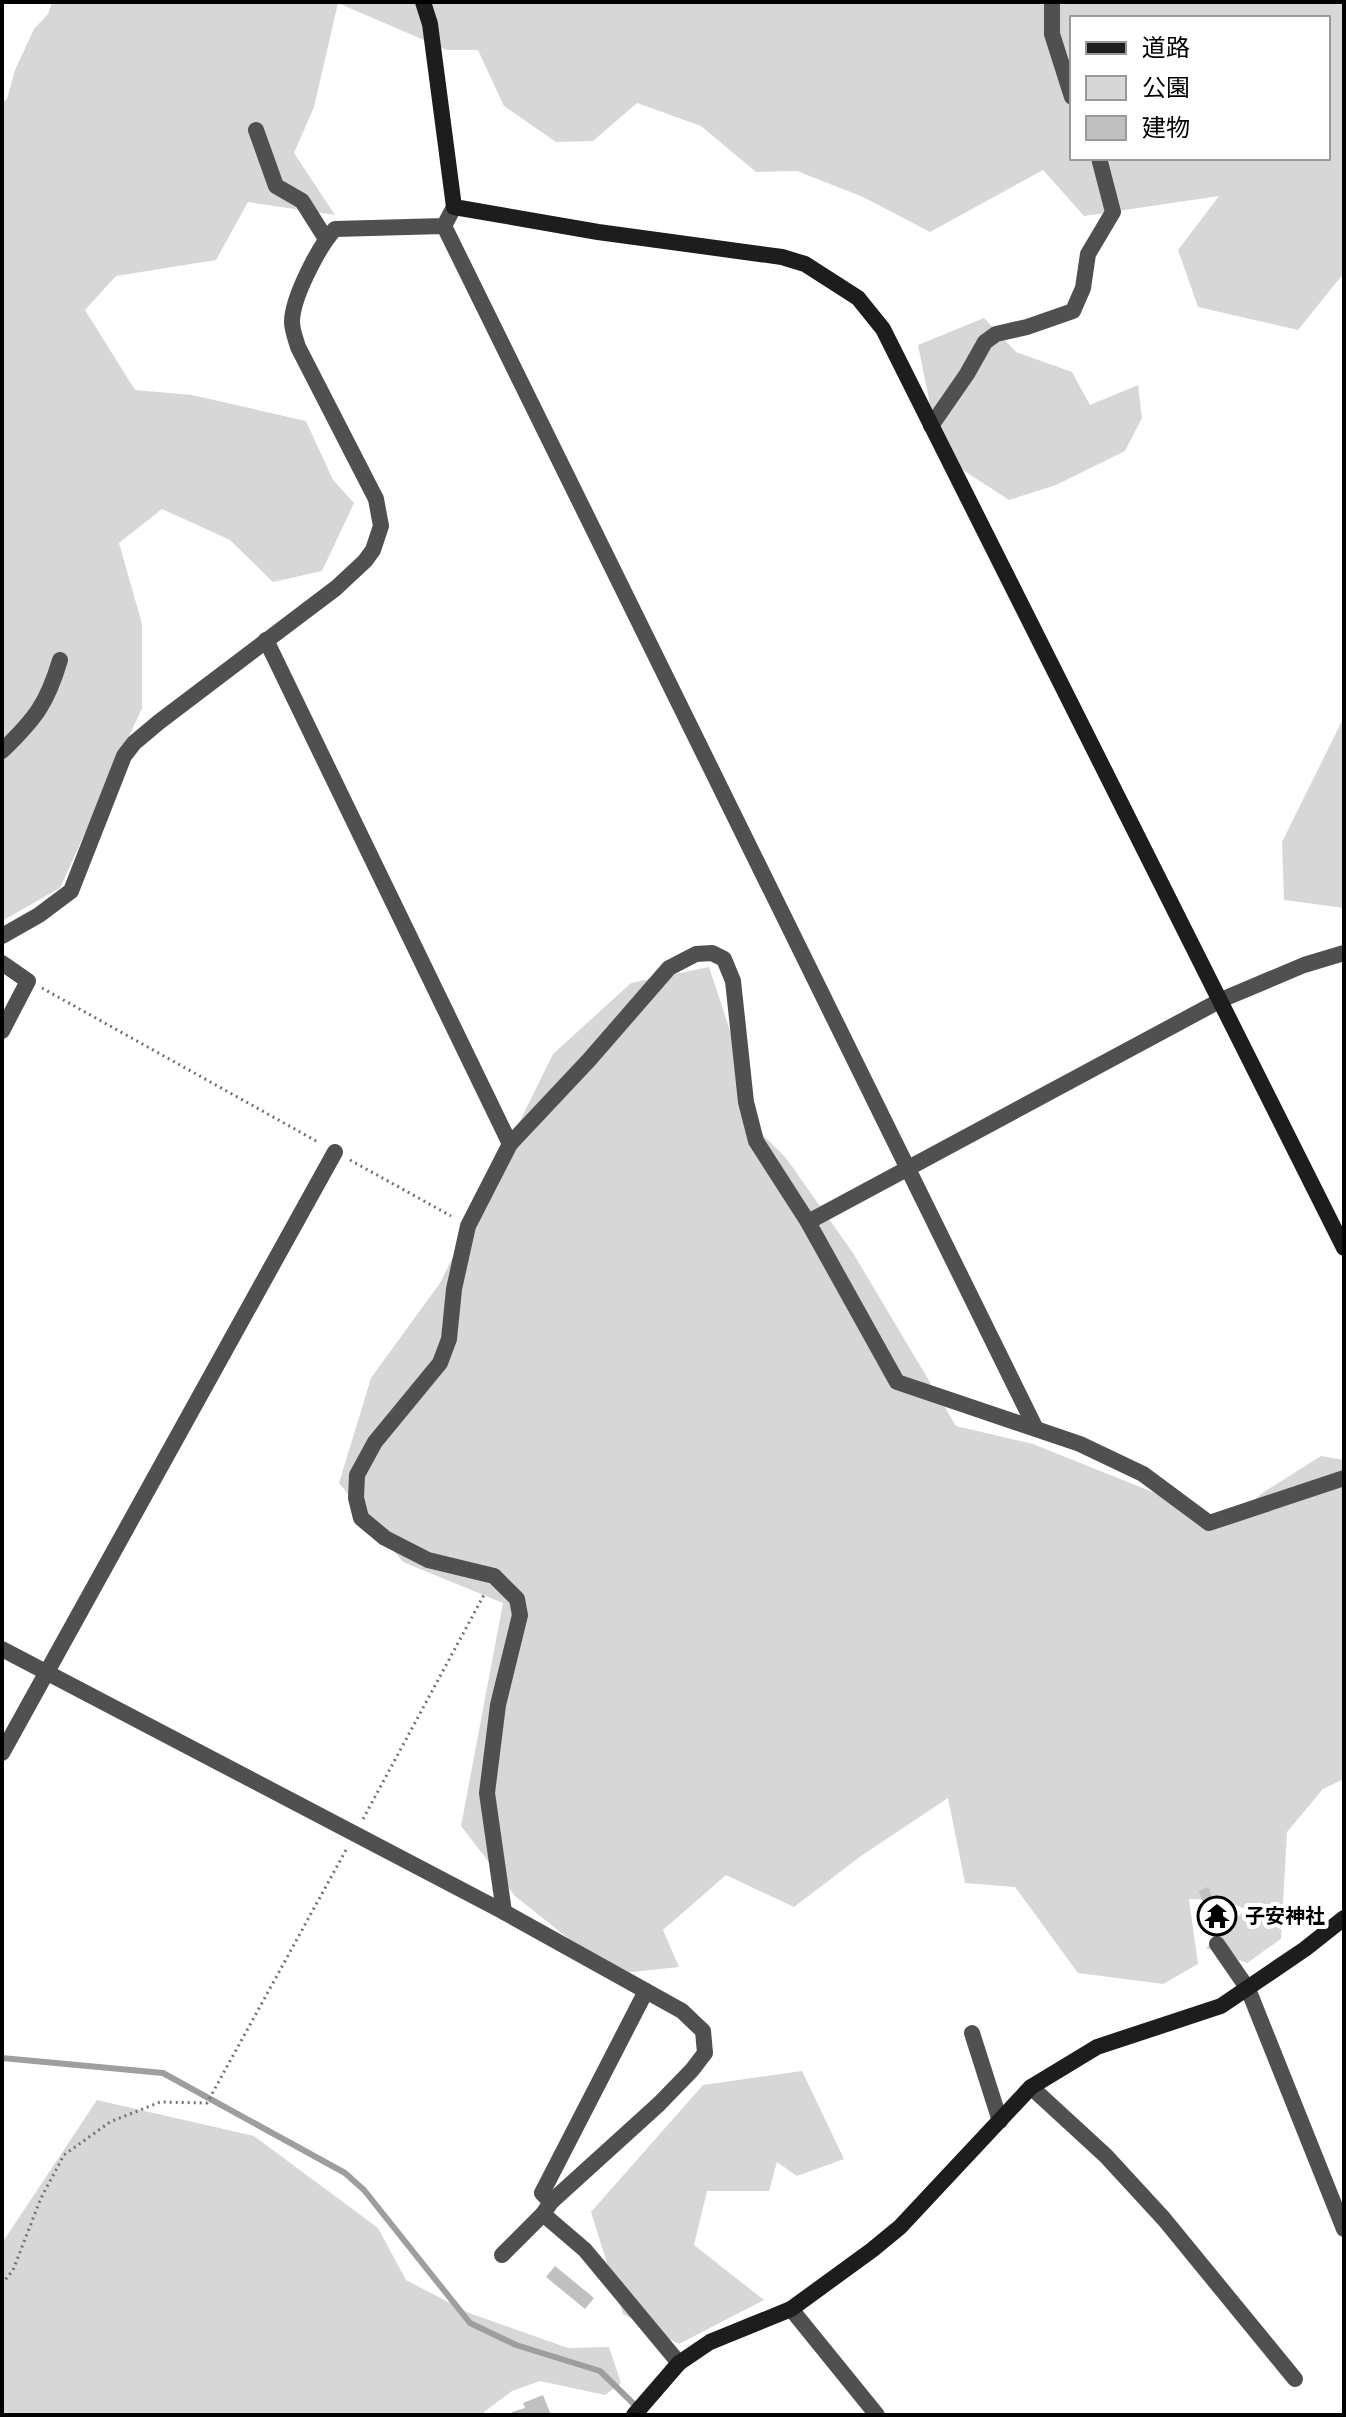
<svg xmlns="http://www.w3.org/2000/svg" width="1346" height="2417" font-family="'Roboto Condensed','Noto Sans JP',sans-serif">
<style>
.green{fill:#d7d7d7;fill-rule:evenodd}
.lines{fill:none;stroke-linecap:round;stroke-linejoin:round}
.stream{stroke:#9e9e9e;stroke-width:6}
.building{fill:#c0c0c0}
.path{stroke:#727272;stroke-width:3;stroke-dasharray:2 4;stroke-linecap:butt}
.street{stroke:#505050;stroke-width:16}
.secondary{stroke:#1d1d1d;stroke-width:16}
.labels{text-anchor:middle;stroke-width:8;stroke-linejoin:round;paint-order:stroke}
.poi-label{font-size:20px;font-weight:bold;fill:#000;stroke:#fff;text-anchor:start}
</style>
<rect width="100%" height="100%" fill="#fff"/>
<g class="green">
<path d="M52 2H1344V273L1298 330 1198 307 1178 250 1219 196 1084 216 1043 170 930 232 863 197 797 171 756 172 701 126 637 103 593 141 556 142 504 106 478 50H447L338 3 314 107 294 153 335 215 248 202 216 260 116 276 85 310 135 390 192 395 306 421 333 480 354 503 322 571 273 582 230 540 162 509 119 543 142 624V708L60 888 2 921V103L7 99 15 70 34 29 48 14ZM1072 18H1328V158H1072Z"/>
<polygon points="984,318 1016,352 1072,372 1090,405 1138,385 1142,418 1125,451 1056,485 1009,500 940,455 918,345"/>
<polygon points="1344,717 1344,908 1284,900 1282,842"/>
<polygon points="709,967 736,1049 745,1117 786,1158 853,1253 956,1426 1033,1444 1230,1523 1261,1494 1321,1456 1344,1460 1344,1779 1323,1789 1287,1832 1281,1939 1247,1963 1206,1948 1246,1909 1222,1900 1189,1899 1198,1964 1163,1984 1078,1973 1015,1887 965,1883 948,1798 861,1856 794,1907 726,1875 663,1930 679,1967 613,1974 515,1896 461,1826 503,1603 403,1562 339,1483 371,1378 440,1283 553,1054 631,983"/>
<polygon points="802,2071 844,2159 797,2176 777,2162 769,2191 707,2191 694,2245 764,2300 679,2344 623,2314 591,2212 703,2085"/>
<polygon points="97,2100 254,2136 378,2228 406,2280 469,2313 568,2348 609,2347 621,2383 605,2395 540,2381 512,2391 484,2412 484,2415 2,2415 2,2243"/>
</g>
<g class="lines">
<polyline class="stream" points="2,2058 163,2073 345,2173 364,2190 470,2323 516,2345 600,2371 645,2415"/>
</g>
<g class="building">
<polygon points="1208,1887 1212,1897 1202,1901 1199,1891"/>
<polygon points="1223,1896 1233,1916 1225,1920 1227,1924 1208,1930 1198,1909"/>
<polygon points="555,2266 594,2298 585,2309 546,2277"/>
<polygon points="543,2395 551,2415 513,2415 512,2412 525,2408 523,2403"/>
</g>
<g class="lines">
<g class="path">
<polyline points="42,988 318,1142"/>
<polyline points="350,1160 451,1216"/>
<polyline points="363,1819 485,1593"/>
<polyline points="2,2284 13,2270 41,2198 64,2155 110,2122 160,2102 207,2103 346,1850"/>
</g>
<g class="street">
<polyline points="1052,2 1052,34 1072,97"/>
<polyline points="256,130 276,186 302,201 326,239"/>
<polyline points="444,226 1036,1429"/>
<polyline points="931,426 967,374 985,342 996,334 1027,327 1073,311 1083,288 1088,254 1113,212 1099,158"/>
<polyline points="266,640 510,1144"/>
<path d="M2 751C35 719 47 704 60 660"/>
<path d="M2 936 39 915 71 891 124 756 134 743 159 722 336 588 365 561 373 550 381 526 376 499 298 347C296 340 292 330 292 322 292 298 319 246 335 229L444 226 454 207"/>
<polyline points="2,963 28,981 2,1031"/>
<polyline points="808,1222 1221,1000 1304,965 1344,953"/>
<polyline points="2,1649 504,1912 682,2011 703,2031 705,2053 692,2070 659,2104 551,2202 543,2214 585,2250 679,2363"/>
<polyline points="2,1753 335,1152"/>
<polyline points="504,1912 487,1793 498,1705 520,1615 517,1599 494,1576 428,1560 385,1538 361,1518 356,1498 357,1475 375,1442 440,1363 449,1339 454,1289 468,1226 510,1144 589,1060 669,968 696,954 712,953 724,959 733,981 746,1102 756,1141 808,1222 897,1382 1080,1444 1143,1474 1209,1523 1344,1478"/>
<polyline points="1217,1944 1248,1989 1344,2229"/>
<polyline points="972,2033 1000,2121"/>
<polyline points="1031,2087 1106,2156 1164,2219 1295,2379"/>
<polyline points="551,2202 542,2193 646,1991"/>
<polyline points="502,2255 543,2214"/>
<polyline points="791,2309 877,2415"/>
</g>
<g class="secondary">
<polyline points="423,2 430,24 454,207 598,232 782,257 805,264 858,298 883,329 1344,1248"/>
<polyline points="634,2415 679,2363 710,2342 791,2309 872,2250 900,2227 1031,2087 1097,2047 1221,2006 1305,1949 1344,1918"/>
</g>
</g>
<defs>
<symbol id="temple-ring" viewBox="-11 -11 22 22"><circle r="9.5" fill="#fff" stroke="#000" stroke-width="1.5"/><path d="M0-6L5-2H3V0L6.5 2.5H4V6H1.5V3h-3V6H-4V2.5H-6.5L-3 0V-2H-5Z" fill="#000"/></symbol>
</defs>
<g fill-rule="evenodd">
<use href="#temple-ring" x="1195" y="1894" width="44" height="44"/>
</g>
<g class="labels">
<g class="poi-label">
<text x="1245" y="1923">子安神社</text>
</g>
</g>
<rect width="1346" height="2417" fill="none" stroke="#000000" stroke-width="8"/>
<rect x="1070" y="16" width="260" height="144" fill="#ffffff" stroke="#999999" stroke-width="2"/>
<rect x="1086" y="42" width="40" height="12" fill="#1d1d1d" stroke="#999999" stroke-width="2"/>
<text x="1142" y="56" font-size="24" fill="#000000">道路</text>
<rect x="1086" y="76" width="40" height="24" fill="#d7d7d7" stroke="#999999" stroke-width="2"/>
<text x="1142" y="96" font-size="24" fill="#000000">公園</text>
<rect x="1086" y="116" width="40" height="24" fill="#c0c0c0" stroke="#999999" stroke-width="2"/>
<text x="1142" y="136" font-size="24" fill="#000000">建物</text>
</svg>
